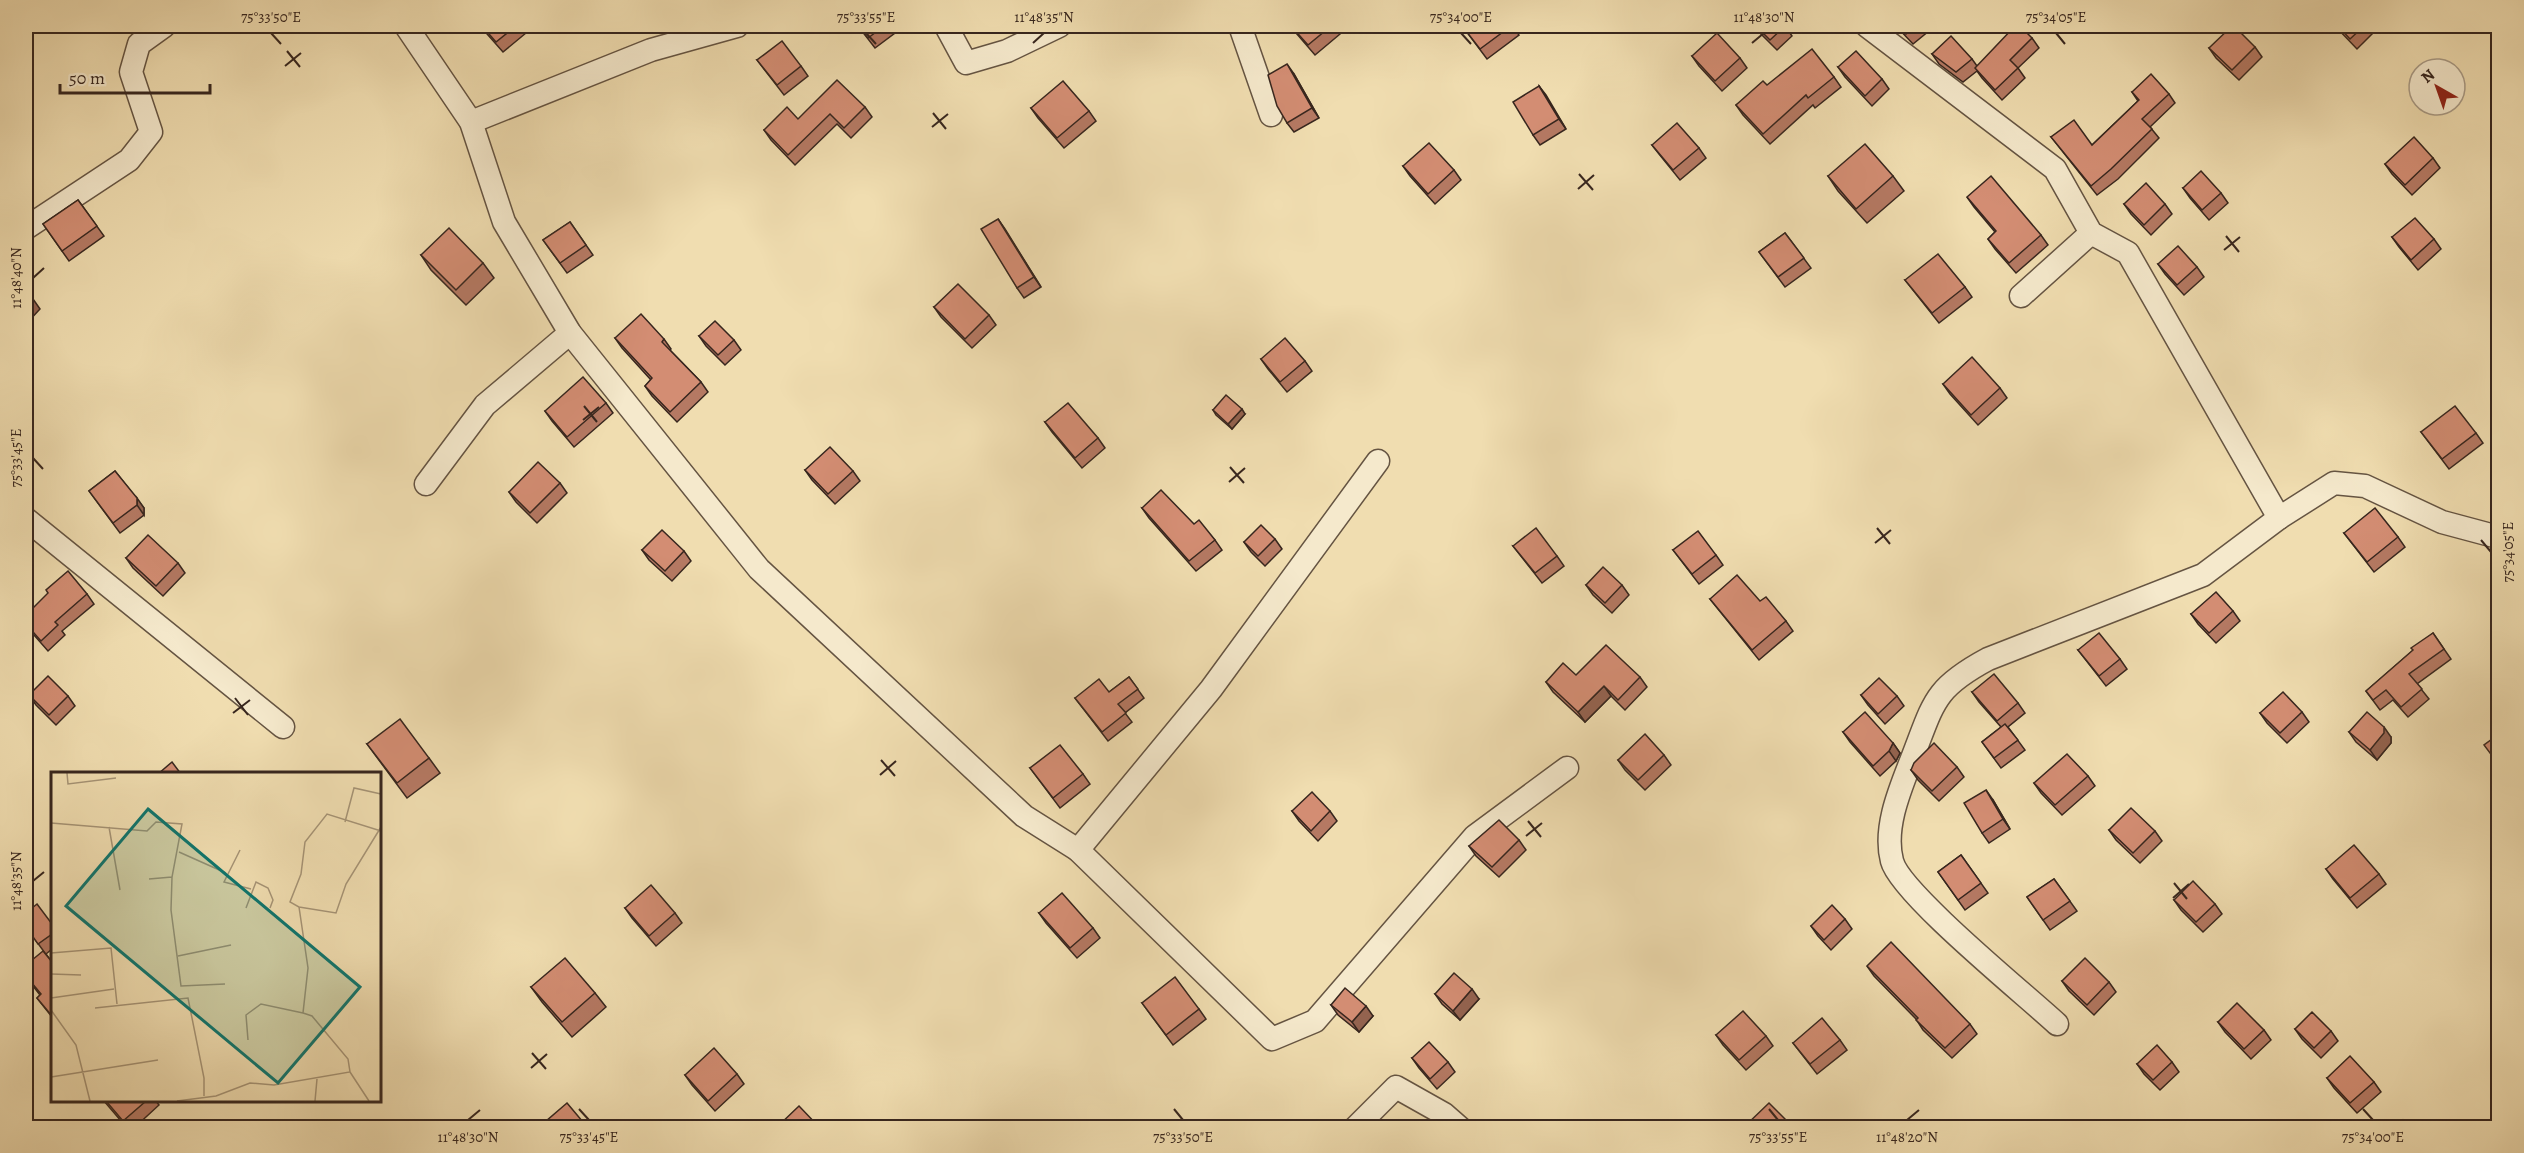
<svg xmlns="http://www.w3.org/2000/svg" width="2524" height="1153" font-family="Alegreya,serif">
<style>
.lines{fill:none;stroke-linecap:round;stroke-linejoin:round}
.minor-casing{stroke:#655442;stroke-width:25}
.minor{stroke:#f5e9cc;stroke-width:22}
.wall{fill:#b57963;stroke:#37261e;stroke-width:1.5}
.shaded-wall{fill:#946350;stroke:#37261e;stroke-width:1.5}
.building{fill:#d38d73;stroke:#37261e;stroke-width:1.5}
.ticks{fill:none;stroke:#37261e;stroke-width:2}
.inset-road{fill:none;stroke:#a69476;stroke-width:1.5}
.view{fill:#0f766e;fill-opacity:0.15;stroke:#0f766e;stroke-width:3}
.inset-edge{fill:none;stroke:#37261e;stroke-width:3}
.neatline{fill:none;stroke:#37261e;stroke-width:2}
.ticks-label{font-size:15px;text-anchor:middle;fill:#37261e}
</style>
<rect width="100%" height="100%" fill="#f0ddb0"/>
<filter id="stains"><feTurbulence type="fractalNoise" baseFrequency=".00333" numOctaves="4"/><feColorMatrix values="0 0 0 0 .2 0 0 0 0 .09 0 0 0 0 .02 0 0 0 .5 -.17"/></filter>
<radialGradient id="worn" r=".72"><stop offset=".6" stop-color="#630" stop-opacity="0"/><stop offset="1" stop-color="#630" stop-opacity=".3"/></radialGradient>
<g class="lines">
<defs>
<g id="minor">
<polyline points="406,26 471,122 504,222 570,333 759,569 1024,816 1078,850 1272,1039 1315,1021 1475,836 1567,768"/>
<polyline points="946,26 966,63 1007,51 1059,26"/>
<polyline points="1240,26 1271,115"/>
<polyline points="1867,26 2055,169 2091,233 2128,253 2279,518 2334,483 2365,486 2442,522 2498,537"/>
<polyline points="471,122 651,50 737,26"/>
<polyline points="26,228 129,160 151,132 131,72 139,44 164,26"/>
<polyline points="2021,296 2091,233"/>
<polyline points="426,484 485,405 570,333"/>
<polyline points="26,519 283,727"/>
<polyline points="1078,850 1211,689 1378,461"/>
<path d="M2057 1024C2027 996 1900 893 1892 861 1883 827 1901 787 1913 756 1934 702 1934 688 1988 659L2203 575 2279 518"/>
<polyline points="1355,1128 1396,1087 1444,1114 1460,1128"/>
</g>
</defs>
<use href="#minor" class="minor-casing"/>
<use href="#minor" class="minor"/>
</g>
<g class="wall">
<polygon points="480,26 530,26 532,28 503,52"/>
<polygon points="858,26 896,26 899,30 875,48"/>
<polygon points="1290,26 1343,26 1346,29 1315,55"/>
<polygon points="1465,26 1512,26 1519,35 1487,59 1463,27"/>
<polygon points="1755,26 1785,26 1792,36 1777,50 1759,32"/>
<polygon points="1896,26 1935,26 1913,44"/>
<polygon points="2335,26 2376,26 2378,28 2357,49"/>
<polygon points="2032,38 2039,48 2018,68 2025,78 2002,100 1982,78 1977,71 1963,82 1939,64 1932,54 1972,59 1977,66"/>
<polygon points="2255,47 2262,57 2239,80 2216,58 2209,48"/>
<polygon points="1692,56 1740,58 1747,68 1722,91 1699,66"/>
<polygon points="757,60 801,66 808,76 784,95"/>
<polygon points="1838,67 1882,79 1889,89 1872,106 1845,77"/>
<polygon points="1294,74 1319,118 1294,132 1287,123"/>
<polygon points="1834,77 1841,87 1815,108 1813,105 1770,144 1743,115 1736,105 1767,85"/>
<polygon points="1539,86 1566,129 1540,145 1533,135"/>
<polygon points="2132,92 2169,94 2175,103 2150,127 2159,138 2118,179 2097,195 2051,137 2092,145 2138,101"/>
<polygon points="865,107 872,117 851,138 837,124 795,165 771,140 764,130 798,119"/>
<polygon points="1031,108 1089,111 1096,121 1064,148 1038,118"/>
<polygon points="1652,145 1699,148 1706,158 1680,180 1659,154"/>
<polygon points="2433,158 2440,168 2412,195 2392,174 2385,164"/>
<polygon points="1403,166 1454,170 1461,180 1435,204 1410,176"/>
<polygon points="1828,176 1893,176 1904,191 1867,223 1838,191"/>
<polygon points="2183,188 2221,193 2228,203 2209,220 2190,198"/>
<polygon points="1967,197 2041,235 2048,245 2016,273 1995,249 1988,239 1995,232 1974,207"/>
<polygon points="78,200 104,236 69,261 43,224"/>
<polygon points="2124,204 2165,204 2172,214 2151,235 2131,214"/>
<polygon points="998,219 1041,287 1024,298 1017,288"/>
<polygon points="570,222 593,255 567,273 543,240"/>
<polygon points="1785,233 1811,268 1785,287 1759,252"/>
<polygon points="2392,237 2434,239 2441,249 2418,270 2399,247"/>
<polygon points="421,255 483,263 494,278 466,305 431,270"/>
<polygon points="2158,264 2197,267 2204,277 2184,295 2165,274"/>
<polygon points="1905,280 1965,287 1972,297 1939,323"/>
<polygon points="934,307 989,315 996,325 972,348 941,317"/>
<polygon points="699,336 734,340 741,350 725,365 706,346"/>
<polygon points="615,338 664,339 671,349 670,350 701,382 708,392 677,422 652,396 645,386 651,380 622,348"/>
<polygon points="1261,359 1305,361 1312,371 1287,392 1268,369"/>
<polygon points="1943,384 2000,388 2007,398 1978,425 1950,394"/>
<polygon points="606,403 613,413 574,447 552,421 545,411"/>
<polygon points="1213,410 1245,414 1232,429 1216,415"/>
<polygon points="1045,422 1098,438 1105,448 1082,468 1052,432"/>
<polygon points="2421,432 2476,433 2483,443 2449,469"/>
<polygon points="805,470 853,471 860,481 835,504 812,480"/>
<polygon points="115,471 144,508 144,515 120,533 89,491"/>
<polygon points="560,483 567,493 537,523 516,502 509,492"/>
<polygon points="1142,508 1194,524 1215,540 1222,550 1196,571 1149,518"/>
<polygon points="2344,533 2398,537 2405,547 2374,572"/>
<polygon points="1275,539 1282,549 1265,566 1251,552 1244,542"/>
<polygon points="1513,546 1557,556 1564,566 1542,583"/>
<polygon points="642,550 684,551 691,561 672,581 649,560"/>
<polygon points="1673,550 1716,555 1723,565 1699,584"/>
<polygon points="126,558 178,563 185,573 163,596 133,568"/>
<polygon points="1586,585 1622,585 1629,595 1612,613 1593,595"/>
<polygon points="87,594 94,604 62,631 65,635 48,651 26,626 26,615"/>
<polygon points="1710,599 1760,601 1786,621 1793,631 1759,660"/>
<polygon points="2233,611 2240,621 2216,643 2198,624 2191,614"/>
<polygon points="2433,633 2451,659 2417,684 2429,699 2408,717 2393,700 2380,710 2366,691"/>
<polygon points="2078,650 2120,659 2127,669 2106,686"/>
<polygon points="1576,675 1640,677 1647,687 1625,710 1611,696 1585,722 1553,692 1546,682"/>
<polygon points="1129,677 1144,698 1125,713 1132,722 1108,741 1075,698 1109,692"/>
<polygon points="1972,692 2018,703 2025,713 2008,727 2025,750 2001,768 1982,742 2001,727 1979,702"/>
<polygon points="29,695 68,696 75,706 56,725 36,705"/>
<polygon points="1861,695 1897,696 1904,706 1885,724 1868,705"/>
<polygon points="2302,712 2309,722 2287,743 2267,723 2260,713"/>
<polygon points="1843,732 1893,743 1900,753 1896,761 1880,776 1850,742"/>
<polygon points="2349,732 2391,737 2391,743 2377,760 2356,742"/>
<polygon points="367,744 429,758 440,773 407,798"/>
<polygon points="1664,755 1671,765 1645,790 1625,770 1618,760"/>
<polygon points="1957,767 1964,777 1939,801 1918,780 1911,770"/>
<polygon points="1030,768 1083,774 1090,784 1060,808"/>
<polygon points="2088,776 2095,786 2062,815 2041,793 2034,783"/>
<polygon points="1993,800 2010,829 1989,843 1982,833"/>
<polygon points="1292,811 1330,811 1337,821 1318,841 1299,821"/>
<polygon points="2109,830 2155,831 2162,841 2140,863 2116,840"/>
<polygon points="1519,840 1526,850 1499,877 1476,856 1469,846"/>
<polygon points="1961,855 1988,893 1965,910 1938,872"/>
<polygon points="2326,869 2379,874 2386,884 2357,908 2333,879"/>
<polygon points="2054,879 2077,911 2050,930 2027,897"/>
<polygon points="2174,900 2215,904 2222,914 2203,932 2181,910"/>
<polygon points="625,908 675,913 682,923 656,946 632,918"/>
<polygon points="1039,913 1093,928 1100,938 1077,958 1046,923"/>
<polygon points="1845,919 1852,929 1831,950 1818,936 1811,926"/>
<polygon points="52,924 52,949 46,954 52,962 52,1017 37,998 40,995 26,977 26,965 45,953 26,927"/>
<polygon points="1867,966 1970,1024 1977,1034 1952,1058 1923,1030 1916,1019 1874,976"/>
<polygon points="2062,981 2109,982 2116,992 2094,1015 2069,991"/>
<polygon points="531,987 595,993 606,1007 572,1037 542,1002"/>
<polygon points="1435,994 1479,999 1460,1020 1442,1004"/>
<polygon points="1142,1003 1199,1009 1206,1019 1173,1045"/>
<polygon points="1331,1005 1373,1016 1359,1032 1338,1015"/>
<polygon points="2218,1022 2264,1030 2271,1040 2251,1059 2225,1032"/>
<polygon points="2295,1029 2331,1031 2338,1041 2321,1058 2302,1039"/>
<polygon points="1716,1035 1766,1036 1773,1046 1746,1070 1723,1045"/>
<polygon points="1840,1040 1847,1050 1817,1074 1793,1043"/>
<polygon points="1412,1058 1448,1062 1455,1072 1437,1089 1419,1068"/>
<polygon points="2172,1062 2179,1072 2160,1090 2144,1074 2137,1064"/>
<polygon points="737,1074 744,1084 715,1111 692,1085 685,1075"/>
<polygon points="2327,1078 2374,1082 2381,1092 2357,1113 2334,1088"/>
<polygon points="104,1101 156,1101 159,1105 134,1128 127,1128"/>
</g>
<g class="shaded-wall">
<polygon points="1287,64 1294,74 1319,118 1312,108"/>
<polygon points="1539,86 1546,95 1566,129 1559,119"/>
<polygon points="998,219 1005,229 1041,287 1034,277"/>
<polygon points="33,299 40,309 26,324 26,306"/>
<polygon points="1242,409 1245,414 1232,429 1228,424"/>
<polygon points="137,498 144,508 144,515 137,505"/>
<polygon points="1604,686 1611,696 1585,722 1578,712"/>
<polygon points="2384,727 2391,737 2391,743 2377,760 2370,750"/>
<polygon points="1893,743 1900,753 1896,761 1889,751"/>
<polygon points="26,745 33,755 26,763"/>
<polygon points="1986,790 1993,800 2010,829 2003,819"/>
<polygon points="1472,989 1479,999 1460,1020 1453,1011"/>
<polygon points="1366,1006 1373,1016 1359,1032 1352,1022"/>
</g>
<g class="building">
<polygon points="482,26 516,26 496,42"/>
<polygon points="858,26 884,26 868,38"/>
<polygon points="1291,26 1331,26 1308,45"/>
<polygon points="1465,26 1511,26 1480,49 1463,27"/>
<polygon points="1756,26 1785,26 1770,40"/>
<polygon points="1898,26 1916,26 1906,34"/>
<polygon points="2015,26 2020,26 2032,38 2010,60 2018,68 1995,90 1975,68"/>
<polygon points="2232,26 2234,26 2255,47 2232,70 2209,48"/>
<polygon points="2338,26 2364,26 2350,39"/>
<polygon points="1717,33 1740,58 1715,81 1692,56"/>
<polygon points="1951,36 1972,59 1956,72 1932,54"/>
<polygon points="782,41 801,66 777,85 757,60"/>
<polygon points="1812,49 1834,77 1808,98 1806,95 1763,134 1736,105 1763,81 1767,85"/>
<polygon points="1856,51 1882,79 1865,96 1838,67"/>
<polygon points="1287,64 1312,108 1287,123 1277,106 1268,75"/>
<polygon points="2151,74 2169,94 2142,119 2152,129 2111,169 2091,186 2051,137 2074,120 2092,145 2139,100 2132,92"/>
<polygon points="837,80 865,107 844,128 830,114 788,155 764,130 787,107 798,119"/>
<polygon points="1063,81 1089,111 1057,138 1031,108"/>
<polygon points="1539,86 1559,119 1533,135 1513,102"/>
<polygon points="1677,123 1699,148 1673,170 1652,145"/>
<polygon points="2414,137 2433,158 2405,185 2385,164"/>
<polygon points="1429,143 1454,170 1428,194 1403,166"/>
<polygon points="1865,144 1893,176 1856,209 1828,176"/>
<polygon points="2201,171 2221,193 2202,210 2183,188"/>
<polygon points="1991,176 2041,235 2009,263 1988,239 1996,231 1967,197"/>
<polygon points="2146,183 2165,204 2144,225 2124,204"/>
<polygon points="78,200 97,226 62,251 43,224"/>
<polygon points="2415,218 2434,239 2411,260 2392,237"/>
<polygon points="998,219 1034,277 1017,288 981,229"/>
<polygon points="570,222 586,245 560,263 543,240"/>
<polygon points="449,228 483,263 456,290 421,255"/>
<polygon points="1785,233 1804,258 1778,277 1759,252"/>
<polygon points="2178,246 2197,267 2177,285 2158,264"/>
<polygon points="1938,254 1965,287 1932,313 1905,280"/>
<polygon points="958,284 989,315 965,339 934,307"/>
<polygon points="26,292 33,299 26,306"/>
<polygon points="641,314 664,339 662,342 701,382 670,412 645,386 652,378 615,338"/>
<polygon points="715,321 734,340 718,355 699,336"/>
<polygon points="1285,338 1305,361 1280,382 1261,359"/>
<polygon points="1972,357 2000,388 1971,415 1943,384"/>
<polygon points="583,377 606,403 567,437 545,411"/>
<polygon points="1226,395 1242,409 1228,424 1213,410"/>
<polygon points="1068,403 1098,438 1075,458 1045,422"/>
<polygon points="2455,406 2476,433 2442,459 2421,432"/>
<polygon points="830,447 853,471 828,494 805,470"/>
<polygon points="538,462 560,483 530,513 509,492"/>
<polygon points="115,471 137,498 137,505 113,523 89,491"/>
<polygon points="1161,490 1194,524 1199,520 1215,540 1189,561 1142,508"/>
<polygon points="2375,508 2398,537 2367,562 2344,533"/>
<polygon points="1261,525 1275,539 1258,556 1244,542"/>
<polygon points="1536,528 1557,556 1535,573 1513,546"/>
<polygon points="662,530 684,551 665,571 642,550"/>
<polygon points="1698,531 1716,555 1692,574 1673,550"/>
<polygon points="148,535 178,563 156,586 126,558"/>
<polygon points="1603,567 1622,585 1605,603 1586,585"/>
<polygon points="68,571 87,594 55,622 58,625 41,641 26,624 26,615 48,593 46,590"/>
<polygon points="1737,575 1760,601 1766,597 1786,621 1752,650 1710,599"/>
<polygon points="2216,592 2233,611 2209,633 2191,614"/>
<polygon points="2499,602 2499,612 2493,606"/>
<polygon points="2099,633 2120,659 2099,676 2078,650"/>
<polygon points="2433,633 2444,649 2409,674 2422,689 2401,707 2386,690 2373,700 2366,691 2413,650 2411,648"/>
<polygon points="1606,645 1640,677 1618,700 1604,686 1578,712 1546,682 1563,663 1576,675"/>
<polygon points="1994,674 2018,703 1997,721 1972,692"/>
<polygon points="48,676 68,696 49,715 29,695"/>
<polygon points="1129,677 1138,689 1118,704 1126,713 1102,732 1075,698 1099,679 1109,692"/>
<polygon points="1879,678 1897,696 1878,714 1861,695"/>
<polygon points="2283,692 2302,712 2280,733 2260,713"/>
<polygon points="1865,712 1893,743 1889,751 1873,766 1843,732"/>
<polygon points="2367,712 2384,727 2384,733 2370,750 2349,732"/>
<polygon points="400,719 429,758 397,783 367,744"/>
<polygon points="2005,724 2018,740 1994,758 1982,742"/>
<polygon points="1645,734 1664,755 1638,780 1618,760"/>
<polygon points="2499,734 2499,765 2484,745"/>
<polygon points="1934,743 1957,767 1932,791 1911,770 1914,763"/>
<polygon points="1060,745 1083,774 1053,798 1030,768"/>
<polygon points="2067,754 2088,776 2055,805 2034,783"/>
<polygon points="172,762 181,774 158,774"/>
<polygon points="1986,790 2003,819 1982,833 1964,803"/>
<polygon points="1312,792 1330,811 1311,831 1292,811"/>
<polygon points="2131,808 2155,831 2133,853 2109,830"/>
<polygon points="1499,820 1519,840 1492,867 1469,846"/>
<polygon points="2354,845 2379,874 2350,898 2326,869"/>
<polygon points="1961,855 1981,883 1958,900 1938,872"/>
<polygon points="2054,879 2070,901 2043,920 2027,897"/>
<polygon points="2193,881 2215,904 2196,922 2174,900"/>
<polygon points="651,885 675,913 649,936 625,908"/>
<polygon points="1062,893 1093,928 1070,948 1039,913"/>
<polygon points="37,904 52,924 52,934 38,944 26,927 26,913"/>
<polygon points="1832,905 1845,919 1824,940 1811,926"/>
<polygon points="1891,942 1970,1024 1945,1048 1916,1020 1918,1018 1867,966"/>
<polygon points="43,951 52,962 52,1016 37,998 41,994 26,976 26,965"/>
<polygon points="565,958 595,993 562,1022 531,987"/>
<polygon points="2085,958 2109,982 2087,1005 2062,981"/>
<polygon points="1454,973 1472,989 1453,1011 1435,994"/>
<polygon points="1175,977 1199,1009 1166,1035 1142,1003"/>
<polygon points="1345,988 1366,1006 1352,1022 1331,1005"/>
<polygon points="2237,1003 2264,1030 2244,1049 2218,1022"/>
<polygon points="1743,1011 1766,1036 1739,1060 1716,1035"/>
<polygon points="2312,1012 2331,1031 2314,1048 2295,1029"/>
<polygon points="1822,1018 1840,1040 1810,1064 1793,1043"/>
<polygon points="1429,1042 1448,1062 1430,1079 1412,1058"/>
<polygon points="2157,1045 2172,1062 2153,1080 2137,1064"/>
<polygon points="714,1048 737,1074 708,1101 685,1075"/>
<polygon points="2350,1056 2374,1082 2350,1103 2327,1078"/>
<polygon points="106,1101 146,1101 123,1121"/>
<polygon points="567,1103 588,1128 549,1128 545,1122"/>
<polygon points="1769,1103 1793,1127 1744,1128 1744,1127"/>
<polygon points="799,1106 820,1128 776,1128"/>
<polygon points="2403,1120 2410,1128 2396,1128"/>
</g>
<path class="ticks" d="M271 33 281 44M866 33 876 44M1461 33 1471 44M2056 33 2065 44M1033 43 1044 33M1752 43 1764 33M287 51 300 67M285 66 301 53M933 113 946 129M932 127 948 114M1579 174 1593 190M1578 189 1594 175M2226 236 2239 252M2224 250 2240 237M33 278 44 268M584 406 597 422M583 420 599 407M33 458 43 469M1230 467 1244 483M1229 482 1245 468M1877 528 1890 544M2481 540 2491 552M1875 543 1891 530M235 698 248 715M233 713 250 700M881 760 895 776M880 775 896 761M1528 821 1541 837M1526 836 1542 823M33 881 44 872M2174 883 2187 899M2173 898 2189 884M532 1053 546 1069M531 1068 547 1054M579 1109 589 1120M1174 1109 1183 1120M1769 1109 1778 1120M2363 1109 2373 1120M468 1120 480 1110M1907 1120 1919 1110"/>
<g transform="translate(51 772)">
<rect width="330" height="330" fill="#f0ddb0"/>
<path class="inset-road" d="M16 1 17 12 65 6M294 50 303 16 330 22M0 51 96 59 105 50 131 52 121 105 120 138 130 214 174 212M58 55 69 118M189 78 173 110 200 117M128 80 175 101M98 107 121 105M248 135 285 141 295 112 330 55M195 136 205 110 217 116 222 128 219 136M0 181 60 176 66 232M127 184 180 173M0 202 30 203M0 226 63 217M44 236 137 226 153 306V324M0 238 25 273 39 329M197 268 195 243 210 232 252 241M299 300 318 329M0 305 107 288M126 329 165 324 199 311 223 313 299 300 297 287 261 244 252 241 257 196 248 135 239 130 250 102 254 70 276 42 330 59M264 329 266 307"/>
<path class="view" d="M97 37 309 215 227 311 15 134Z"/>
<rect width="330" height="330" class="inset-edge"/>
</g>
<rect width="2524" height="1153" fill="none" stroke="#f0ddb0" stroke-width="66"/>
<g transform="translate(2437 87) rotate(320)"><circle r="28" fill="#f5e9cc" stroke="#a99b86" stroke-width="1.5"/>
<path d="M0-4.5L10 22L0 15L-10 22Z" fill="#8f2418"/>
<text y="-9" font-size="16" font-weight="bold" text-anchor="middle" fill="#37261e">N</text>
</g>
<path d="M60 84v9h150v-9" fill="none" stroke="#37261e" stroke-width="3"/>
<text x="69" y="84" font-size="18" fill="#37261e" stroke="#f5e9cc" stroke-width="4.5" paint-order="stroke">50 m</text>
<rect x="33" y="33" width="2458" height="1087" class="neatline"/>
<g class="ticks-label">
<text x="271" y="22">75°33'50"E</text>
<text x="866" y="22">75°33'55"E</text>
<text x="1044" y="22">11°48'35"N</text>
<text x="1461" y="22">75°34'00"E</text>
<text x="1764" y="22">11°48'30"N</text>
<text x="2056" y="22">75°34'05"E</text>
<text transform="translate(16 278) rotate(-90)" y="5">11°48'40"N</text>
<text transform="translate(16 458) rotate(-90)" y="5">75°33'45"E</text>
<text transform="translate(2508 552) rotate(-90)" y="5">75°34'05"E</text>
<text transform="translate(16 881) rotate(-90)" y="5">11°48'35"N</text>
<text x="468" y="1142">11°48'30"N</text>
<text x="589" y="1142">75°33'45"E</text>
<text x="1183" y="1142">75°33'50"E</text>
<text x="1778" y="1142">75°33'55"E</text>
<text x="1907" y="1142">11°48'20"N</text>
<text x="2373" y="1142">75°34'00"E</text>
</g>
<rect width="100%" height="100%" filter="url(#stains)"/>
<rect width="100%" height="100%" fill="url(#worn)"/>
</svg>
